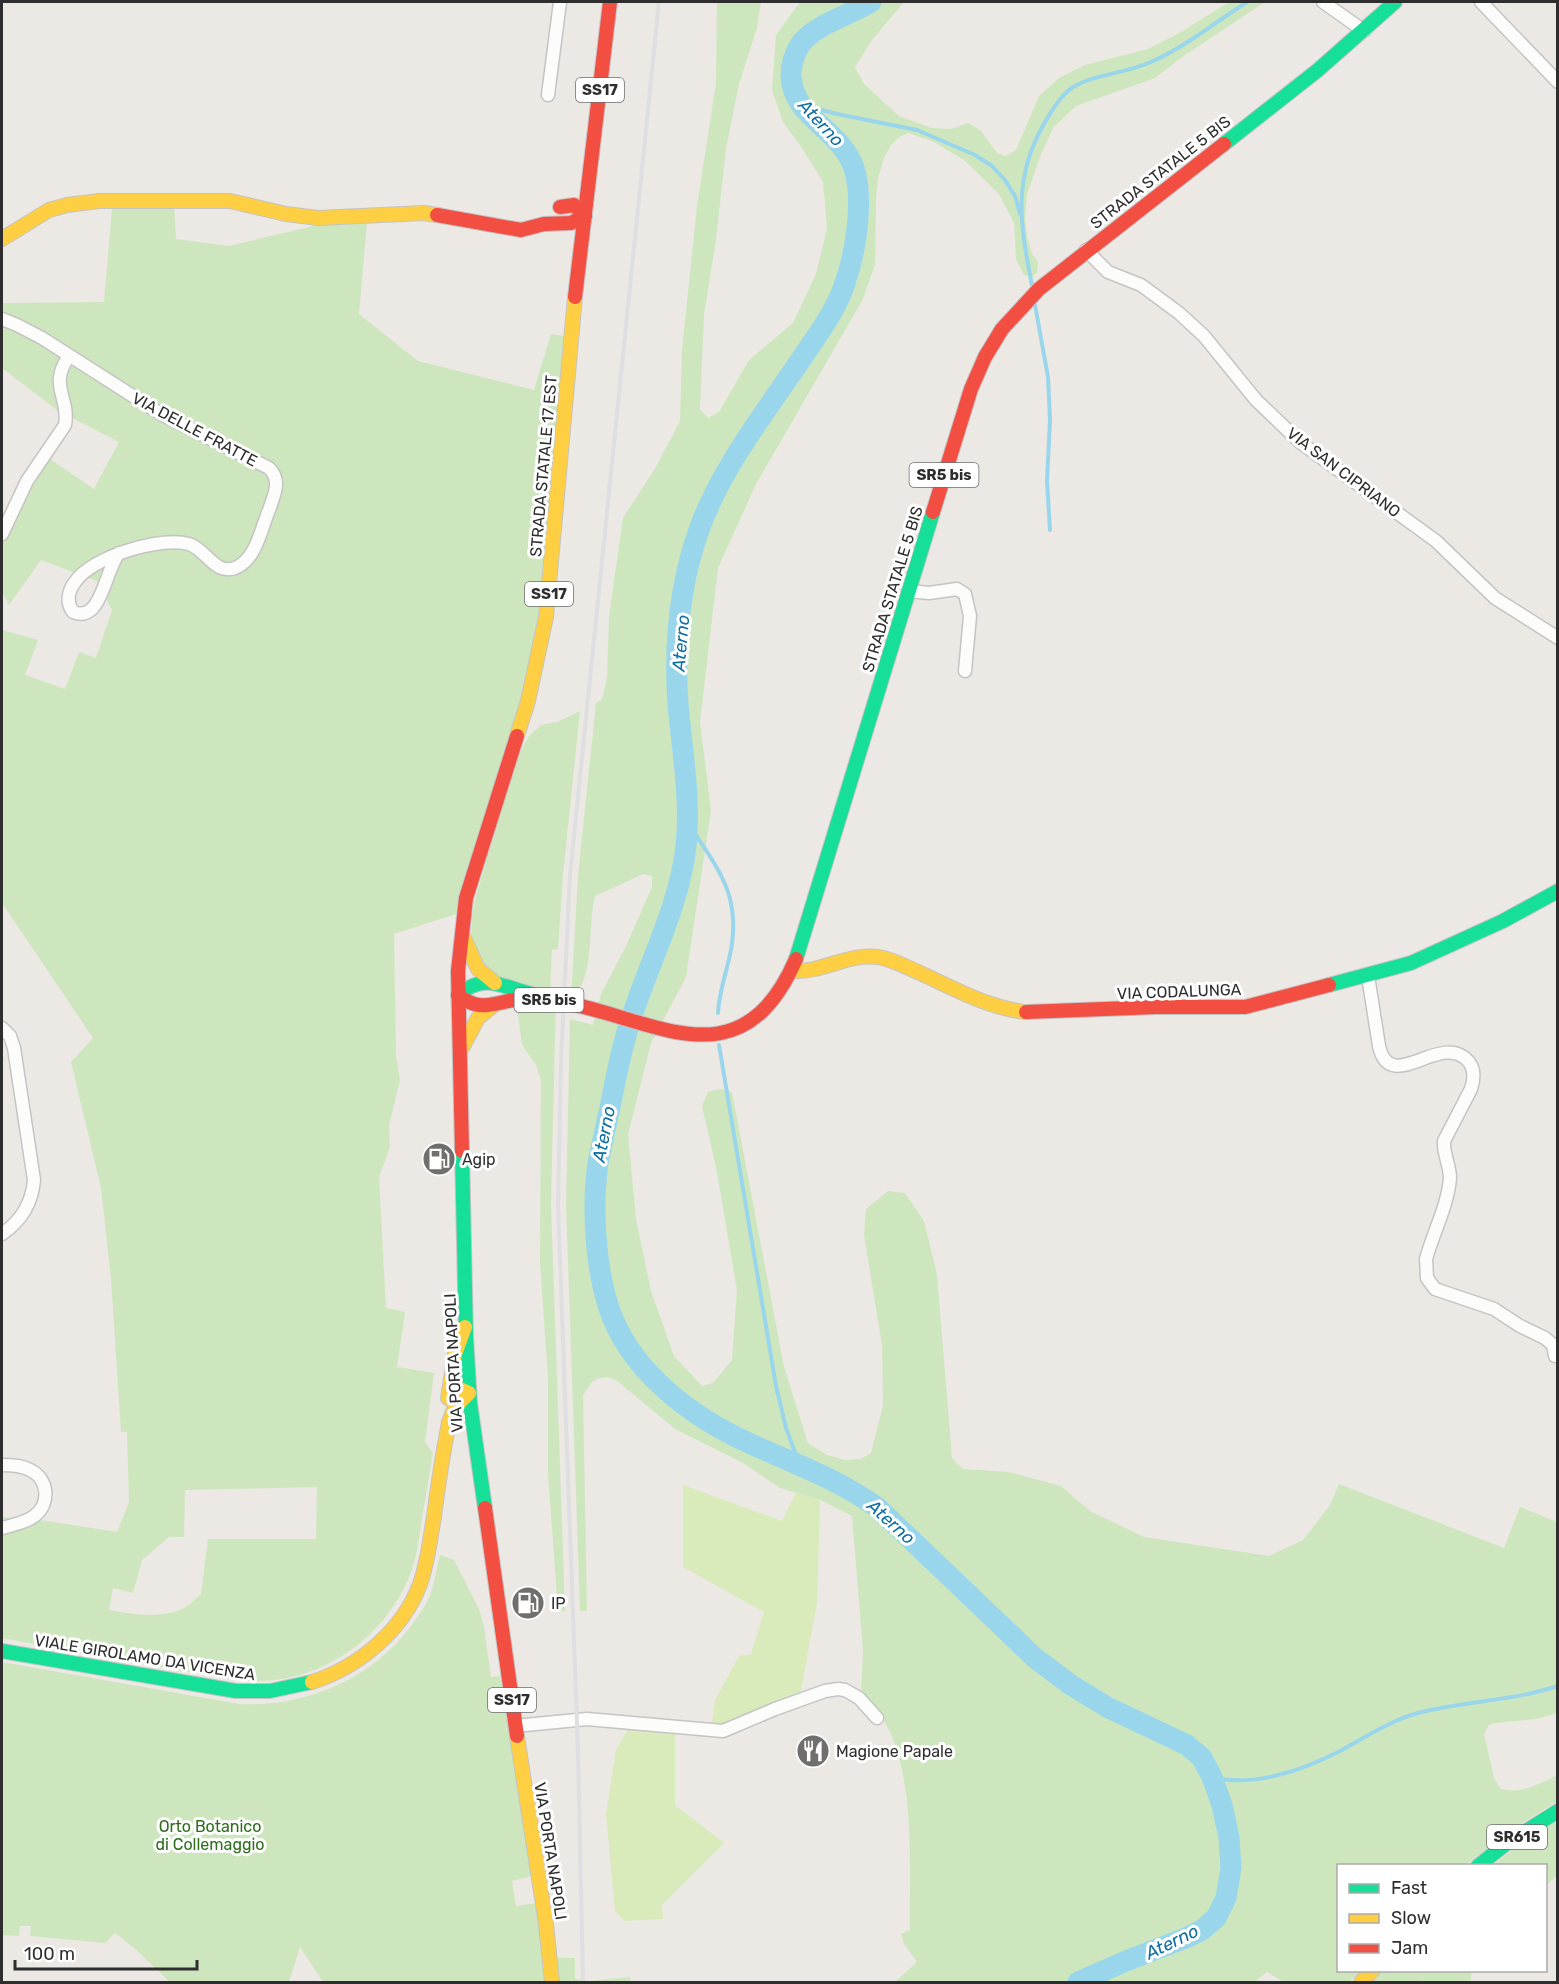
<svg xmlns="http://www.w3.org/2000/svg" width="1559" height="1984" font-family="Rubik,sans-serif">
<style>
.green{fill:#cee6be;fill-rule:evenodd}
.pitch{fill:#d9eabb}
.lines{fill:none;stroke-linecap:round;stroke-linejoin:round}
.stream{stroke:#99d6ec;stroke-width:4}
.river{stroke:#99d6ec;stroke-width:21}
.street-casing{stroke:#c5c4c5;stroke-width:15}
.fast-casing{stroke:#c5c4c5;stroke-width:16}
.slow-casing{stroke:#c5c4c5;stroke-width:16}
.jam-casing{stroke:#c5c4c5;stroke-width:16}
.street{stroke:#fcfcfb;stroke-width:12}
.fast{stroke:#16e098;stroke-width:14}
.slow{stroke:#ffcf43;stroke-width:14}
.jam{stroke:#f24e42;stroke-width:14}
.rail{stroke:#dfdfe1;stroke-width:4}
.labels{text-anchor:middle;stroke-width:6;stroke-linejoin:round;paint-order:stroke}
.shield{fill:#fff;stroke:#6d6d6d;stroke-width:1.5}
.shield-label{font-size:15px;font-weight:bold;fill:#2e2e2e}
.street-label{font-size:16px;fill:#2e2e2e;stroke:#fff}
.poi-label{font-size:16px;fill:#2e2e2e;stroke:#fff;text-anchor:start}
.park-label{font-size:16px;fill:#2c6e1b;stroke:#fff}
.water-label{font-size:18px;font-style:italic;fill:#0d6fa3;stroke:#fff}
</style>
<rect width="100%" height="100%" fill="#ece8e4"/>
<g class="green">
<path d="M717 2H761L757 28 739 84 726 149 716 240 704 314 700 409 708 418 719 412 749 360 793 323 816 274 827 229 823 182 802 148 783 122 772 90 776 35 800 2H904L872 40 855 67 864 84 899 116 932 128 951 129 968 123 981 131 997 153 1006 156 1016 150 1039 96 1059 78 1085 65 1148 49 1181 32 1229 2H1265L1182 57 1155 78 1076 106 1053 128 1040 157 1027 194 1025 219 1027 236 1032 254 1038 262 1037 272 1033 277 1024 275 1016 259 1014 223 999 194 964 160 932 141 908 133 899 137 891 145 884 158 878 178 876 199 875 264 863 299 756 484 718 568 700 722 711 810 686 977 651 1043 628 1134 636 1219 651 1291 674 1356 702 1386 713 1383 732 1360 737 1290 716 1167 702 1106 708 1092 720 1089 732 1092 784 1367 808 1443 827 1455 845 1460 861 1459 871 1453 883 1406 882 1345 864 1235 866 1209 888 1191 905 1193 924 1221 937 1274 952 1458 963 1469 1009 1472 1061 1486 1090 1511 1144 1537 1269 1556 1303 1540 1330 1505 1339 1484 1504 1548 1520 1507 1557 1522V1713L1536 1719 1495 1723 1489 1725 1484 1734 1494 1778 1500 1788C1519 1796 1541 1783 1557 1775V1801L1512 1830 1465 1865 1338 1866V1970L1360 1971 1349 1982H1283L1267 1972 1255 1982H895L917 1962 904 1944 901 1934 910 1930C909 1867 917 1768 880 1714 874 1706 867 1700 861 1693L863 1651 852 1516 820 1500 780 1488 743 1463 675 1429 616 1380 607 1377 599 1378 592 1382 583 1395 587 1611H580L566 1204 570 1019 593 1025 601 994 626 946 652 887V876L643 874 595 896C587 926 596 978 571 999L578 876 596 703 602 700 607 678 609 616 623 518 656 467 680 421 682 350 697 206 716 83Z"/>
<path d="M174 206 176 239 229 246 313 226 367 223 359 314 418 361 534 390 551 334 565 336 539 615 524 687 456 914 394 934 396 1056 400 1080 389 1126 390 1147 379 1177 386 1308 405 1312 397 1367 434 1373 425 1442 433 1453C429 1477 425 1501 421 1524 419 1539 417 1555 412 1569 390 1633 325 1682 256 1681 219 1680 181 1670 144 1664 97 1655 49 1647 2 1638V1517L47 1521 117 1532 129 1502 127 1432H121L111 1279 101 1188 71 1062 93 1038 2 903V630L38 640 25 675 65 689 79 652 96 658 112 610 97 581 41 560 9 605 2 592V543L26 490 47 457 94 489 119 442 57 410 2 368V303L104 302 112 208ZM317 1487 316 1539H208L201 1594C195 1599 189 1606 182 1609 160 1619 131 1614 109 1610L113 1588 133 1593 142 1560 169 1537H184L185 1490Z"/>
<polygon points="580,711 563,875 558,949 552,950 550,994 556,995 551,1204 565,1611 558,1611 548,1473 548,1379 540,1262 541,1080 536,1065 522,1045 517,1006 485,969 471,936 472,916 476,896 517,757 529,736 541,725 557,722"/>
<path d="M440 1555 454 1560 479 1609 484 1627 491 1677 500 1676 532 1876 512 1881 516 1906 536 1903 557 1958H575V1979L589 1981 630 1977 631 1982H323L300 1947 289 1982H170L134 1948 115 1933 105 1943 30 1936 31 1926H20L19 1936 2 1935V1662L239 1704C304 1708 372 1679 411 1626 418 1616 426 1606 430 1595 435 1582 437 1568 440 1555Z"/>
<polygon points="1557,1821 1557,1876 1546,1885 1546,1866 1492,1866 1512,1850"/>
<polygon points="1381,1971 1472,1971 1470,1982 1426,1982 1422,1980 1419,1982 1370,1982"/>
</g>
<g class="pitch">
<polygon points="683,1485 782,1521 796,1493 820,1500 817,1603 800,1695 732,1724 712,1723 715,1700 739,1656 751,1654 764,1612 683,1567"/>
<polygon points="628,1729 675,1734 675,1805 724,1843 662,1905 663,1919 624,1921 615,1911 606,1814 616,1750"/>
</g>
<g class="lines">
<g class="stream">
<polyline points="795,94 802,101 814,108 837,114 917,130 975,155 992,166 1005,180 1015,196 1020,214"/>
<path d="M1032 285C1020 225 1012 178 1045 122 1053 109 1060 96 1073 87 1095 74 1127 73 1151 62 1185 47 1216 22 1247 2"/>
<polyline points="1035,305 1048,377 1050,420 1047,481 1050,530"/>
<path d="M688 823C717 868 741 893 731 950 727 971 719 991 718 1013"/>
<polyline points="719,1045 776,1386 786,1428 799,1463"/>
<path d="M1212 1777C1253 1788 1303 1770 1340 1751 1366 1737 1389 1721 1418 1713 1464 1701 1512 1701 1558 1686"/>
</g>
<path class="river" d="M871 2C849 16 820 22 802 42 795 52 791 63 791 75 792 118 840 128 854 168 864 200 856 251 845 283 837 308 821 330 806 352 768 409 724 463 700 527 680 582 674 645 678 704 682 751 691 798 686 846 680 900 656 948 638 999 625 1032 618 1067 611 1102 607 1122 602 1143 598 1163 592 1206 595 1264 608 1305 628 1370 691 1417 751 1444 795 1464 838 1479 878 1508L1035 1658 1071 1685 1107 1707 1187 1745 1202 1758 1212 1777 1222 1805 1229 1837 1231 1868 1226 1898 1216 1918 1202 1930 1188 1937 1126 1961 1078 1982"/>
<defs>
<g id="street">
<polyline points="1323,2 1364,31"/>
<polyline points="1481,2 1558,82"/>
<polyline points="548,95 560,2"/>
<polyline points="1086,250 1108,272 1141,285 1179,313 1204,336 1256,400 1301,443 1436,541 1495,598 1558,638"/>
<path d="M2 319 17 325 42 338 161 414 269 468C282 481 274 495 269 510 261 529 256 560 235 568 214 575 207 550 189 544 161 536 91 557 75 582 68 591 66 603 73 612 102 624 105 569 119 553"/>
<path d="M2 534 27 481 65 425C70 397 48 386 69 356"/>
<polyline points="909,591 929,593 957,589 965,594 970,616 965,671"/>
<path d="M1368 976 1379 1046C1390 1097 1442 1029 1469 1062 1475 1070 1474 1080 1471 1089L1444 1141C1443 1154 1450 1165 1450 1178 1448 1205 1433 1233 1426 1259L1427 1278 1435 1289 1494 1309 1520 1326 1545 1338 1553 1345 1555 1356"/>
<path d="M2 1028 10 1036 14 1048 34 1180C32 1204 21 1221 2 1234"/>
<path d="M2 1465C11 1465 21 1465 30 1470 49 1479 51 1505 33 1517 24 1523 12 1525 2 1528"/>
<polyline points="515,1726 587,1719 723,1731 775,1709 825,1691 838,1689 845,1690 859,1698 877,1718"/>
</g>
<g id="fast">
<polyline points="1224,144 1318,70 1395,2"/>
<polyline points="796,959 933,512"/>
<polyline points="1329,985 1411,963 1503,921 1558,891"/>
<path d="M458 995C485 972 502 987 532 994"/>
<polyline points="462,1151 466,1336 470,1403 485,1508"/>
<polyline points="2,1651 236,1691 270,1691 312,1682"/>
<polyline points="1478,1866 1507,1843 1558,1811"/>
</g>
<g id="slow">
<polyline points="2,239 49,210 67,205 99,201 230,201 286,214 318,218 424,213 437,215"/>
<polyline points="517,736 528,701 546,617 575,297"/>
<polyline points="464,938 478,969 495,983"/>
<path d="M792 971C822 973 848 953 878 957 892 959 906 967 918 972 953 988 988 1008 1026 1012"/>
<polyline points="462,1048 478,1018 494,1005"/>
<polyline points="448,1398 455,1354 465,1327"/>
<path d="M312 1682C359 1667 403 1630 420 1584 428 1562 430 1539 434 1517 438 1485 443 1453 449 1422L455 1407 469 1393 458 1388 452 1391 449 1397"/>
<polyline points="517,1736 546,1924 552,1982"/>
<polyline points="1361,1982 1373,1970"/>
</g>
<g id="jam">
<polyline points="437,215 521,230 544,224 571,223 585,216 574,205 560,207"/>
<polyline points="575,297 610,2"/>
<polyline points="933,512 971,389 985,357 1002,329 1039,289 1224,144"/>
<path d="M458 995C480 1012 490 1004 514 1000 526 998 538 998 551 1000 649 1014 739 1090 796 959"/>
<polyline points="1026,1012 1157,1007 1245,1007 1329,985"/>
<polyline points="462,1151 458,971 466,898 517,736"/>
<polyline points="485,1508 517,1736"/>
</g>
</defs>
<use href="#street" class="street-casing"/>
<use href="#fast" class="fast-casing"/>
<use href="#slow" class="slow-casing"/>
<use href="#jam" class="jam-casing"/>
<use href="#street" class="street"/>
<use href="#fast" class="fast"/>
<use href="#slow" class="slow"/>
<use href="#jam" class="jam"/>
<polyline class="rail" points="583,1982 578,1751 558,1204 561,1060 570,875 659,2"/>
</g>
<defs>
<symbol id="fuel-disc" viewBox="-11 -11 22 22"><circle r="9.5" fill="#706f6e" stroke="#fff"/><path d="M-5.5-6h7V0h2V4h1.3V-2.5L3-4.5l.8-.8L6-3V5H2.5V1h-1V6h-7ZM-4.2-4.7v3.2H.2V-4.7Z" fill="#fff"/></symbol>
<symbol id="restaurant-disc" viewBox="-11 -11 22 22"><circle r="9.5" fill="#706f6e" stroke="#fff"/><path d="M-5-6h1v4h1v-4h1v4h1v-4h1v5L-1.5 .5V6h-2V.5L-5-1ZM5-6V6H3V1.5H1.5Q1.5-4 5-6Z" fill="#fff"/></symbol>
</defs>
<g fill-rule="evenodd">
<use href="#fuel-disc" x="420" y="1140" width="38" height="38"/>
<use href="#fuel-disc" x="509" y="1584" width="38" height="38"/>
<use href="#restaurant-disc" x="794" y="1732" width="38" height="38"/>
</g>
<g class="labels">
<g class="shield">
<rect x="576" y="78" width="48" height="24" rx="4.5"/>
<rect x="909.5" y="463" width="69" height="24" rx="4.5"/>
<rect x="525" y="582" width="48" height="24" rx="4.5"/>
<rect x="514.5" y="988" width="69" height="24" rx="4.5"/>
<rect x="488" y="1688" width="48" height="24" rx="4.5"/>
<rect x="1487" y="1825" width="60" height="24" rx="4.5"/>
</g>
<g class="shield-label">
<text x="600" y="95">SS17</text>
<text x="944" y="480">SR5 bis</text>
<text x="549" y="599">SS17</text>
<text x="549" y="1005">SR5 bis</text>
<text x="512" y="1705">SS17</text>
<text x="1517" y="1842">SR615</text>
</g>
<g class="street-label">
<text transform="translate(1160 172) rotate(-38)" y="6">STRADA STATALE 5 BIS</text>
<text transform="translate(195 429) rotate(28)" y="6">VIA DELLE FRATTE</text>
<text transform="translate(543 466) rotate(-85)" y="6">STRADA STATALE 17 EST</text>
<text transform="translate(1344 472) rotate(37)" y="6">VIA SAN CIPRIANO</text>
<text transform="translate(892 589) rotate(-73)" y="6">STRADA STATALE 5 BIS</text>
<text transform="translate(1179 991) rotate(-2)" y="6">VIA CODALUNGA</text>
<text transform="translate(453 1363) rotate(-93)" y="6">VIA PORTA NAPOLI</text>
<text transform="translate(145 1657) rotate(9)" y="6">VIALE GIROLAMO DA VICENZA</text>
<text transform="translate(551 1851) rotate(81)" y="6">VIA PORTA NAPOLI</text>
</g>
<g class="poi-label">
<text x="462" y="1165">Agip</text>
<text x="551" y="1609">IP</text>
<text x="836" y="1757">Magione Papale</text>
</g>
<g class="park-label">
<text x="210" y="1832">Orto Botanico<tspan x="210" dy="18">di Collemaggio</tspan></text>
</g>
<g class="water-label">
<text transform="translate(821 123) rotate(47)" y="6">Aterno</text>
<text transform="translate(681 643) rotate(-85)" y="6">Aterno</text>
<text transform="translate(604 1134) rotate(-79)" y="6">Aterno</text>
<text transform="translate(891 1522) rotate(42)" y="6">Aterno</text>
<text transform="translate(1172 1942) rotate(-26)" y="6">Aterno</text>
</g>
</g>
<rect width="1559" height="1984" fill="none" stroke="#2e2e2e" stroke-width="6"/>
<rect x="1337" y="1864" width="210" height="108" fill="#ffffff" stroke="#ababab" stroke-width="1.5"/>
<rect x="1349" y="1884" width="30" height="9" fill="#16e098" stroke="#ababab" stroke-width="1.5"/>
<text x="1391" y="1894" font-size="18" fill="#2e2e2e">Fast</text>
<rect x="1349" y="1914" width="30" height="9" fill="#ffcf43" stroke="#ababab" stroke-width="1.5"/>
<text x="1391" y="1924" font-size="18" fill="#2e2e2e">Slow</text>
<rect x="1349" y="1944" width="30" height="9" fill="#f24e42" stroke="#ababab" stroke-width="1.5"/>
<text x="1391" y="1954" font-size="18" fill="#2e2e2e">Jam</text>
<path d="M15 1960v9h182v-9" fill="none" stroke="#2e2e2e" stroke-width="3"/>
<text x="24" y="1960" font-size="18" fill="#2e2e2e" stroke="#ffffff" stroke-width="4.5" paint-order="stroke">100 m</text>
</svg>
